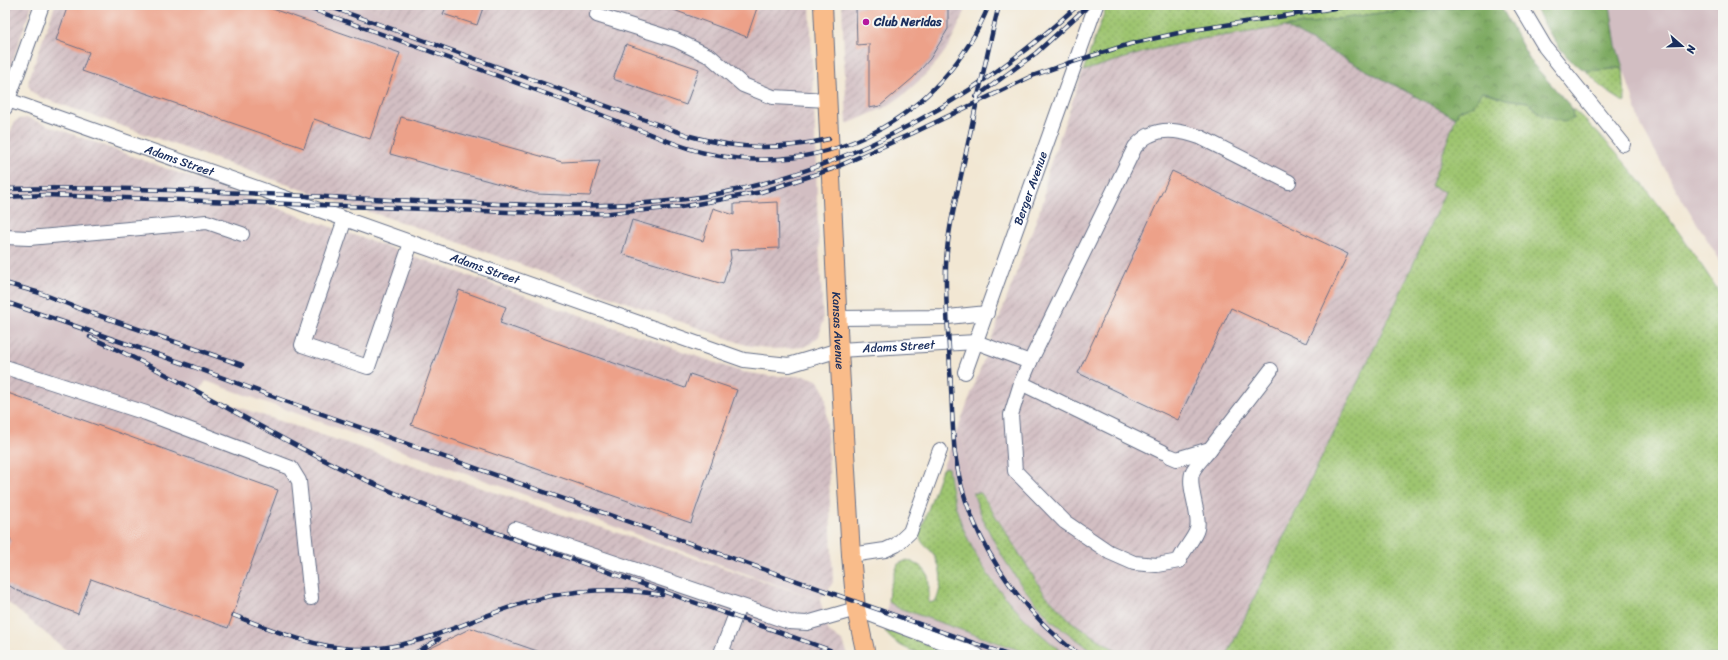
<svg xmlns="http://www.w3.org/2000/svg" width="1728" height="660" font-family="Sriracha,sans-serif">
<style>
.industrial{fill:url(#industrial-furrows)}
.railway{fill:#d2bec2}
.grass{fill:url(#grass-dots);stroke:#5c7a67}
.forest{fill:url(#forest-crowns);stroke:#4c6c60}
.building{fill:#eda189}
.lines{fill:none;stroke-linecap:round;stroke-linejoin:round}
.minor-casing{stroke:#666f87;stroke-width:16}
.major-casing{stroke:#666f87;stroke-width:20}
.minor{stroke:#fff;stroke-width:14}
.major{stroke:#f9bc8a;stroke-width:18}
.rail-casing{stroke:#1b2f5e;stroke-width:4.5}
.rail{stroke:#f6f6f2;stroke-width:3;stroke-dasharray:9;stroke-linecap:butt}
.poi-dot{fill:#b5179e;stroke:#f6f6f2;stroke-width:1.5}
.labels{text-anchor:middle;stroke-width:4;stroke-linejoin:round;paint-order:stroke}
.poi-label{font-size:12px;font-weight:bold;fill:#1b2f5e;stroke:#f6f6f2;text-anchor:start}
.street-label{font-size:12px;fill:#1b2f5e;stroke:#f6f6f2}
</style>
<defs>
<pattern id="industrial-furrows" width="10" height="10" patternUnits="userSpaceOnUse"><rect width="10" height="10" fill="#d2bec2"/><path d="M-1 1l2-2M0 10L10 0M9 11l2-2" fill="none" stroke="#aa9ba1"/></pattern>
<pattern id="grass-dots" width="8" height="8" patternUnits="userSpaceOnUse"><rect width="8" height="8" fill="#9ec570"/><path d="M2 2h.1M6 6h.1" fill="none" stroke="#80a05f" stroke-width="1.8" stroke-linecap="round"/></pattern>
<pattern id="forest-crowns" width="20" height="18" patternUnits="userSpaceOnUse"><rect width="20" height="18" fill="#7eaa62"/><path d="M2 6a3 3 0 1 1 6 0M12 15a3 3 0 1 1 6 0" fill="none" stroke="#668b54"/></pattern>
</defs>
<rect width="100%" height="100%" fill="#f6f6f2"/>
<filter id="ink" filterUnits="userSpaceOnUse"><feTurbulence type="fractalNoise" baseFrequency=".025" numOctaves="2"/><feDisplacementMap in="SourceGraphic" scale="8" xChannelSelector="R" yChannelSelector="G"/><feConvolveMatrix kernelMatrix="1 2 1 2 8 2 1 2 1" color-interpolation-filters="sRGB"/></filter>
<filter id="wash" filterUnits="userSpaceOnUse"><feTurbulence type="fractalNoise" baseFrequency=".012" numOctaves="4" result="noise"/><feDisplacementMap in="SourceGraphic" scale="16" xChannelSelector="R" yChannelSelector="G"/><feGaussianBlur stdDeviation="0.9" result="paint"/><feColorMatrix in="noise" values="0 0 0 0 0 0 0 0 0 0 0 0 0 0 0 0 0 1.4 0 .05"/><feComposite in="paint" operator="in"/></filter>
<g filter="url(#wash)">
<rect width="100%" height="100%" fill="#f2e7d3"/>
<g class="industrial">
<polygon points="5,5 32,5 5,82"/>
<polygon points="55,5 248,5 715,173 817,201 823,321 819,336 810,344 803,347 774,349 746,345 407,224 303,190 40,97 32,92 30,88 28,85 29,79"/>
<polygon points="362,5 810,5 815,133 771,139 751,138 720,132"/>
<polygon points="842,5 968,5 949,46 937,62 923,77 902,96 886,107 847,124"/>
<polygon points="1285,27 1456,118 1431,186 1445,192 1399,296 1227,655 1123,655 1072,622 1044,593 982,493 973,493 960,423 1044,199 1046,176 1083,71 1124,57 1170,46 1202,39"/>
<polygon points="28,118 195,179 730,368 743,372 770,376 806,376 817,380 823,388 826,399 833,582 830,587 5,297 5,144 15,121 19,119"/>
<polygon points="5,330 820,600 829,632 843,642 848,655 72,655 5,600"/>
</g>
<g class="railway">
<polygon points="248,5 362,5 720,132 751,138 771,139 815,133 817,201 715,173"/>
<polygon points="1610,5 1723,5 1723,265 1680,196 1642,128 1616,45"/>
<polygon points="5,297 830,587 820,600 206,381 196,396 5,331"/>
<polygon points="960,423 973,493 985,524 1002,556 1021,586 1053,622 1098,655 1066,655 1037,632 1008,602 976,555 962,528 956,506 948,467 942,469"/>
<polygon points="888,601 896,607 1033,655 957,655 901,634 885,631"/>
</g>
<g class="grass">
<polygon points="1107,5 1477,5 1417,12 1400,10 1202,39 1151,50 1083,71"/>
<polygon points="1623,68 1625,103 1605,90 1586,71"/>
<path d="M1481 91 1506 99 1528 102 1543 116 1573 119 1572 108C1632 163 1679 230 1723 298V655H1227L1399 296 1445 192 1431 186 1458 111 1474 105Z"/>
<path d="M948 467C956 546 1005 608 1066 655H1033L896 607 888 601 889 590 898 564 907 560C934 570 928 578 929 603L936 601C942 586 943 571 934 555 929 547 924 548 919 536L942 469Z"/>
<polygon points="973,493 981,493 1044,593 1072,622 1123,655 1098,655 1053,622 1021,585 1002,556 985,524"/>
<path d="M885 631 901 634 957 655C948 655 938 656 928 655 914 653 892 644 885 631Z"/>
</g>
<g class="forest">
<polygon points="1477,5 1500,5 1531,62 1572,108 1573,119 1564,122 1543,116 1528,102 1506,99 1482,91 1474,105 1458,111 1456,118 1285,27 1400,10 1417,12"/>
<path d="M1534 5H1610L1616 45 1623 68C1616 68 1591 72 1586 70 1564 63 1544 24 1534 5Z"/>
</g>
<g id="blocks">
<g class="building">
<polygon points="68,5 261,5 400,53 370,139 314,119 304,148 82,71 89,52 56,40"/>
<polygon points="447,5 484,5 477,25 443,14"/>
<polygon points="663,5 758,5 747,37 663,6"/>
<polygon points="913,5 948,5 948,29 930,59 913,78 880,106 869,108 869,44 857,45 856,8"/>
<polygon points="626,44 699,69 686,105 613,79"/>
<polygon points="401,117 562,162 600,160 590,196 536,194 390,154"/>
<polygon points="1172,171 1348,254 1306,343 1231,308 1178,420 1078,373"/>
<polygon points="778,202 779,248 730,250 731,258 723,284 622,254 632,220 703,241 713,208 734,215 734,204"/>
<polygon points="459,290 506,307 500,323 685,388 690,374 737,390 691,523 411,425"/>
<polygon points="5,392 278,490 228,628 91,579 78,614 18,591 5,583 5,556 11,539 5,538"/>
<polygon points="471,628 543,653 543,655 417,655"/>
</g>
</g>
</g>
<g filter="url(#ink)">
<use href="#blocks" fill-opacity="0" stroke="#666f87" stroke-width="1"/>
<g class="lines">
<defs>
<g id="minor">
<polyline points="1520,5 1545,47 1623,144"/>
<polyline points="597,15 676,40 711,57 743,85 773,97 827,100"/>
<path id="s1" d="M5 99 744 360 789 365 839 350 976 342 1030 362"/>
<polyline points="5,108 42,5"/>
<polyline points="345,219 302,345 368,367 411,243"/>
<polyline points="5,237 29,238 207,222 242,234"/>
<polyline points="837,318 948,317 987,313"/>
<polyline points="5,367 146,413 291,468 299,481 311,598"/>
<path id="s2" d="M965 372 1096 5"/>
<path d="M1021 383 1011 415 1015 471 1065 522 1109 552 1134 563 1157 565 1179 561C1183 550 1195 538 1197 529 1201 514 1186 485 1193 471 1197 463 1205 456 1210 449"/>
<path d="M1163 452 1021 383 1030 362 1135 147C1139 143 1144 137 1150 135 1166 127 1184 132 1200 137L1289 182"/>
<polyline points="1170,456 1177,459 1210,449 1271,370"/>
<polyline points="515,529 789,622 807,623 856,609 977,655"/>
<polyline points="851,555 885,550 896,545 910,532 940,450"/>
<polyline points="727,655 721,653 739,606"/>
</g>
<g id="major">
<path id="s3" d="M823 5 839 350 851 555 856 609 866 655"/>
</g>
</defs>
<use href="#minor" class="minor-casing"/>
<use href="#major" class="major-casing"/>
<use href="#minor" class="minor"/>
<use href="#major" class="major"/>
<defs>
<g id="rail">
<path d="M300 5C379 33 458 61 536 90 572 103 607 117 642 131 663 139 683 148 705 153 825 181 943 118 989 5"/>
<path d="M325 5 690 136C739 150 780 150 829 139"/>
<path d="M999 5C986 57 975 110 964 162 957 196 947 231 946 266 945 300 949 336 950 370 952 398 952 427 955 454 966 534 1016 607 1079 655"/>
<polyline points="976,97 1036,53 1089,5"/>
<path d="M5 189C152 185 299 197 446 202 537 205 627 211 717 194 853 168 977 98 1078 5"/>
<polyline points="5,197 45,195 566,214 610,213 681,207 761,192 832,169 913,133 1032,76 1066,64 1130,44 1187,31 1354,5"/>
<polyline points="5,283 40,293 83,310 242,365"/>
<polyline points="5,302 194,367 285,401 1008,655"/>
<path d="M90 337C186 380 274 439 370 482 447 517 528 544 608 572 682 598 756 624 830 650"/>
<path d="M233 615C272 630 312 647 355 649 419 651 471 617 530 601 572 589 619 587 662 595"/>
<polyline points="412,655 439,639"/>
</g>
</defs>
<use href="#rail" class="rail-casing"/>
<use href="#rail" class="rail"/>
</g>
</g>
<circle class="poi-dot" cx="866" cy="22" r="4"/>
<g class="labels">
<g class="poi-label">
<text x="874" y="26">Club Neridas</text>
</g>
<g class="street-label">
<text dy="4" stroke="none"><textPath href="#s1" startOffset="185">Adams Street</textPath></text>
<text dy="4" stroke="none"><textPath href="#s2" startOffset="195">Berger Avenue</textPath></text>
<text dy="4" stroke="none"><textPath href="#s1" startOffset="509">Adams Street</textPath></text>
<text dy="4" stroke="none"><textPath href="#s3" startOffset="326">Kansas Avenue</textPath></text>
<text dy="4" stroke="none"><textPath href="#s1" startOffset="941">Adams Street</textPath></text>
</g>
</g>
<rect width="1728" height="660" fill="none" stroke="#f6f6f2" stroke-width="20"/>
<g transform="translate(1682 46) rotate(110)" stroke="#f6f6f2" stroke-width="3" paint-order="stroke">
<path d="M0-3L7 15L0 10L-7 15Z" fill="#1b2f5e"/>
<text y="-6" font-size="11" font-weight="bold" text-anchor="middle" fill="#1b2f5e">N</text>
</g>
</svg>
